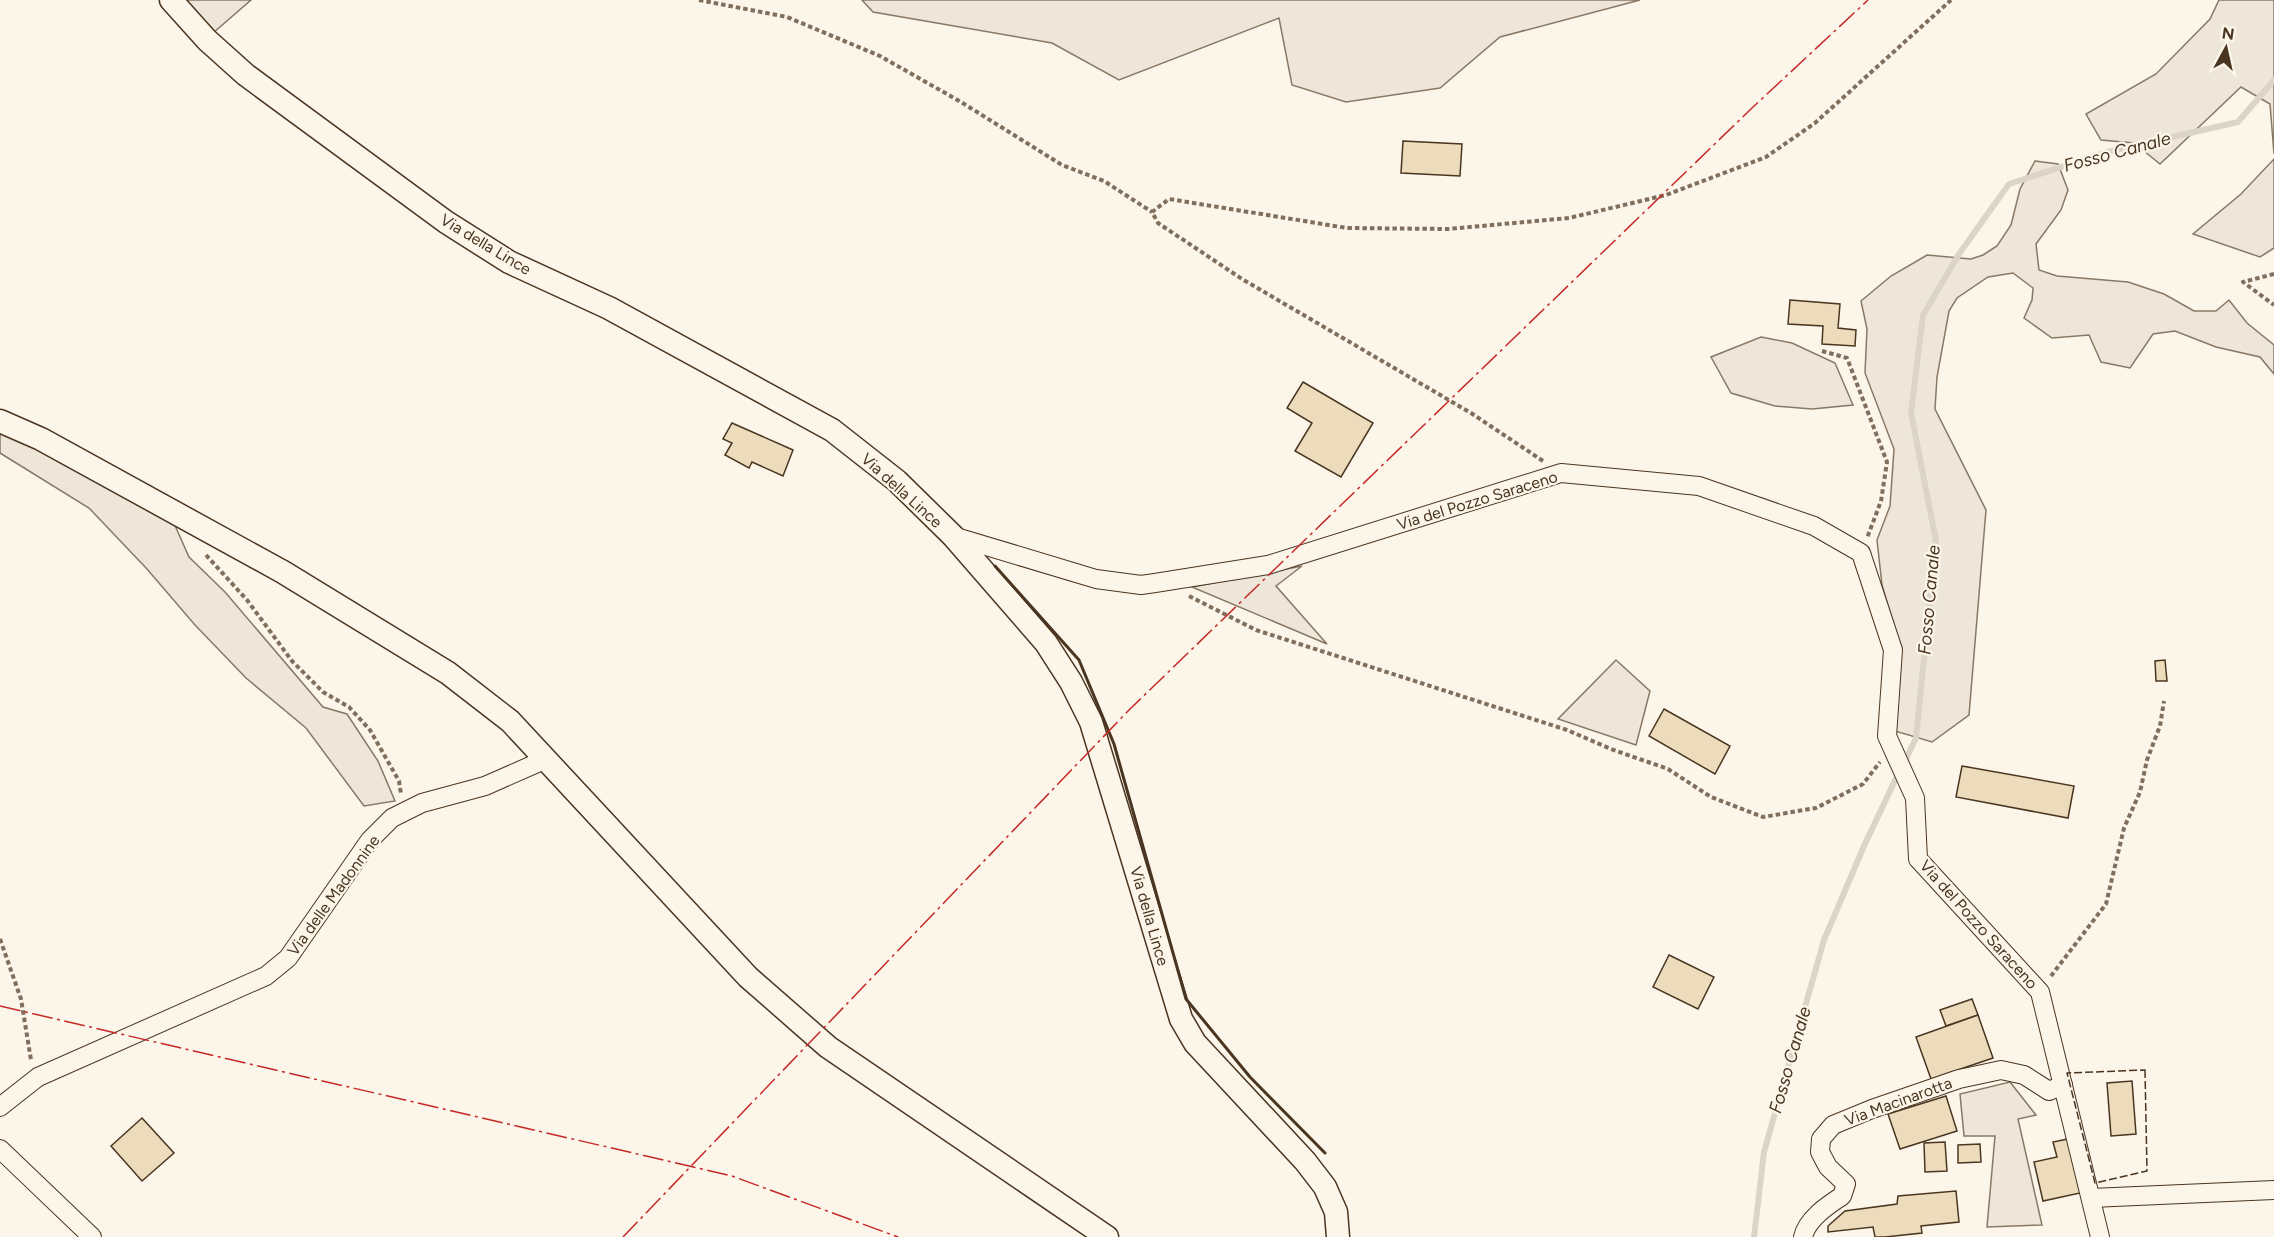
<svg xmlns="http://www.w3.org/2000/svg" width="2274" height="1237" font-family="Figtree,sans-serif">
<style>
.green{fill:#ede6d9;stroke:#887966;stroke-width:1.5}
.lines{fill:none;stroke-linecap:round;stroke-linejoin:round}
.stream{stroke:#dcd4c6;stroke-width:6}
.building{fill:#ecdcbc;stroke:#4a3520;stroke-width:1.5}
.minor-casing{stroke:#4a3520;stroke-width:20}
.tertiary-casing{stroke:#4a3520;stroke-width:25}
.path{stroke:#7f6f5c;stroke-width:4;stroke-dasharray:4.5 3;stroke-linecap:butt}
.minor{stroke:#fbf6e9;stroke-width:18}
.tertiary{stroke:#fbf6e9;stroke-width:22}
.fence{stroke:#4a3520;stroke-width:1.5;stroke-dasharray:8 3;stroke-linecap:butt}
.wall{stroke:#4a3520;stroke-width:3}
.power{stroke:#c62828;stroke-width:1.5;stroke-dasharray:21 4.5 3 4.5;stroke-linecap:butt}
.labels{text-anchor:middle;stroke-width:4.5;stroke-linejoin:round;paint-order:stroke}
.street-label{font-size:16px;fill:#4a3520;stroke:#fbf6e9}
.water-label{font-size:18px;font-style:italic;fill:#4a3520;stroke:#fbf6e9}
</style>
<rect width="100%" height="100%" fill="#fbf6e9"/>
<g class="green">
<polygon points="186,0 251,0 213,33"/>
<polygon points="862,0 1640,0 1500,37 1440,88 1346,102 1292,85 1279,18 1119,80 1052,43 873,12"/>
<polygon points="2219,0 2274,0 2274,154 2270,104 2241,87 2160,164 2134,143 2101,140 2086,114 2156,74 2210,19"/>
<polygon points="2274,159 2274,248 2260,257 2193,234 2241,194"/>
<polygon points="2035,161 2058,164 2068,190 2061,210 2036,244 2039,270 2057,276 2128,282 2164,294 2194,311 2216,311 2229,300 2247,323 2274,345 2274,374 2260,357 2216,347 2175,331 2153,334 2130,368 2101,362 2089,335 2052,338 2024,318 2032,300 2033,288 2013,273 1988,277 1957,298 1949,311 1937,377 1935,409 1986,510 1969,715 1932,742 1895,731 1897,636 1882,585 1877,540 1890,506 1894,449 1865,373 1867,329 1861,301 1891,276 1927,255 1971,259 1983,255 1997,246 2011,225 2020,189"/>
<polygon points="1761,337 1792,343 1835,363 1853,405 1812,409 1775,406 1731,393 1711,357"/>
<polygon points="0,428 173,521 189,557 225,592 323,707 347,714 378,761 395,801 364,806 306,728 246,678 195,625 147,569 89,508 0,453"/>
<polygon points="1302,566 1276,586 1327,644 1192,587"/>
<polygon points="1616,660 1650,691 1636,745 1558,719"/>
<polygon points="2010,1082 2036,1115 2018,1119 2042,1225 1987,1227 1995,1136 1964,1136 1960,1094"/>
</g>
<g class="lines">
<g class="stream">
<polyline points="1904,763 1916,738 1936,541 1911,413 1923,315 1959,254 2009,184 2107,152 2238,122 2274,80"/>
<polyline points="1754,1237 1764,1152 1824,940 1864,846 1899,772"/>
</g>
</g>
<g class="building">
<polygon points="1403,141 1462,144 1460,176 1401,173"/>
<polygon points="1790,300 1840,304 1838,328 1856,330 1855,346 1822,344 1823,326 1788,324"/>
<polygon points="1303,382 1373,423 1341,477 1295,451 1312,423 1287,408"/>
<polygon points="732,423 793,450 783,476 752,462 749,468 725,455 732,443 723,439"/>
<polygon points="2165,660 2167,681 2156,681 2155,661"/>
<polygon points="1664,709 1730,746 1715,774 1649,736"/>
<polygon points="1962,766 2074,786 2068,818 1956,797"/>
<polygon points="1669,955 1714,977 1698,1009 1653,987"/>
<polygon points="1972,999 1978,1015 1946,1026 1940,1010"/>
<polygon points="1978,1015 1993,1058 1931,1079 1916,1037"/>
<polygon points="2132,1081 2136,1134 2111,1136 2107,1083"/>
<polygon points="1946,1096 1957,1131 1900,1149 1888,1114"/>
<polygon points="142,1118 174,1153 142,1181 111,1146"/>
<polygon points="2068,1139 2080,1193 2043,1201 2034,1162 2057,1157 2053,1142"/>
<polygon points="1945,1142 1947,1171 1925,1172 1924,1143"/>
<polygon points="1980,1144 1981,1162 1958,1163 1958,1145"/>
<polygon points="1956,1191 1959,1222 1921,1226 1922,1233 1885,1237 1875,1237 1873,1227 1828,1232 1828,1226 1845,1211 1897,1204 1898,1196"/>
</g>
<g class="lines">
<defs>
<g id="minor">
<polyline points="953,536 1096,579 1141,585 1155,583 1268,565 1561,473 1699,486 1814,526 1861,553 1893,650 1887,736 1915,798 1918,859 2040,992 2100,1237"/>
<polyline points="0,1107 38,1077 266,976 288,958 370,840 392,818 422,803 485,786 544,760"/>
<polyline points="0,1149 92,1237"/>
<polyline points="2091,1198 2274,1190"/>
<path d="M1803 1237C1807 1219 1828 1205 1842 1196L1846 1184 1828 1167 1820 1152 1821 1139 1833 1125 1872 1109 1959 1079 2001 1070 2024 1075 2049 1091 2063 1085"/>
</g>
<g id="tertiary">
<polyline points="171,0 207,40 246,75 446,222 509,262 609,308 832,430 897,481 953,536 1046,643 1071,682 1091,722 1181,1019 1195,1043 1305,1161 1325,1187 1336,1212 1338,1237"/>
<polyline points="0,421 41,439 283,572 448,673 510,721 748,977 828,1047 1107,1237"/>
</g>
</defs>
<use href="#minor" class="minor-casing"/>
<use href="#tertiary" class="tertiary-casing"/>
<g class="path">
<polyline points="699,0 787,17 880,56 961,102 1062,165 1104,181 1152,212"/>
<polyline points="2274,274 2243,282 2274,305"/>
<polyline points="1822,351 1847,358 1887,462 1881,501 1867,538"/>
<polyline points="1543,461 1471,413 1242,279 1158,223 1152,212 1169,199 1347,228 1448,229 1569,218 1666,195 1766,157 1815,123 1951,0"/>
<polyline points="206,555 247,600 292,661 323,692 349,707 370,730 399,781 401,794"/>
<polyline points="1189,596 1256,630 1567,730 1611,749 1668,769 1711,797 1763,817 1816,808 1863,784 1880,762"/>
<polyline points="0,939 21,999 31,1060"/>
<polyline points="2051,976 2106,904 2124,828 2140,792 2147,760 2160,726 2164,701"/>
</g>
<use href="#minor" class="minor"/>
<use href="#tertiary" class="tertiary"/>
<polygon class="fence" points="2145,1070 2147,1171 2095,1183 2067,1073"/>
<polyline class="wall" points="995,566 1079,660 1114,744 1186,999 1250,1077 1325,1153"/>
<g class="power">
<polyline points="0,1006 732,1176 898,1237"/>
<polyline points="623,1237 1129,710 1752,108 1868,0"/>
</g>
</g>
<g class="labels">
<g class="street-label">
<text transform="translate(486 244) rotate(31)" y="6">Via della Lince</text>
<text transform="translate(902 490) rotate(42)" y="6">Via della Lince</text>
<text transform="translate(1477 500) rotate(-17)" y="6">Via del Pozzo Saraceno</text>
<text transform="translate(333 895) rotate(-54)" y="6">Via delle Madonnine</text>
<text transform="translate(1150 916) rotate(74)" y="6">Via della Lince</text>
<text transform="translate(1979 924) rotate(48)" y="6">Via del Pozzo Saraceno</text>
<text transform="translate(1898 1101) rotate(-20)" y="6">Via Macinarotta</text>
</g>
<g class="water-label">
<text transform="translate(2117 152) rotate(-15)" y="6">Fosso Canale</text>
<text transform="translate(1929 600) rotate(-85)" y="6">Fosso Canale</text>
<text transform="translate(1790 1060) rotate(-74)" y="6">Fosso Canale</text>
</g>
</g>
<g transform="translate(2226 48) rotate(8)" stroke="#fbf6e9" stroke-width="4.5" paint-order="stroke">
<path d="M0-4.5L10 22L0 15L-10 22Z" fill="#4a3520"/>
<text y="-9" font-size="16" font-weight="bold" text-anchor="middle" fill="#4a3520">N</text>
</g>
</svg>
